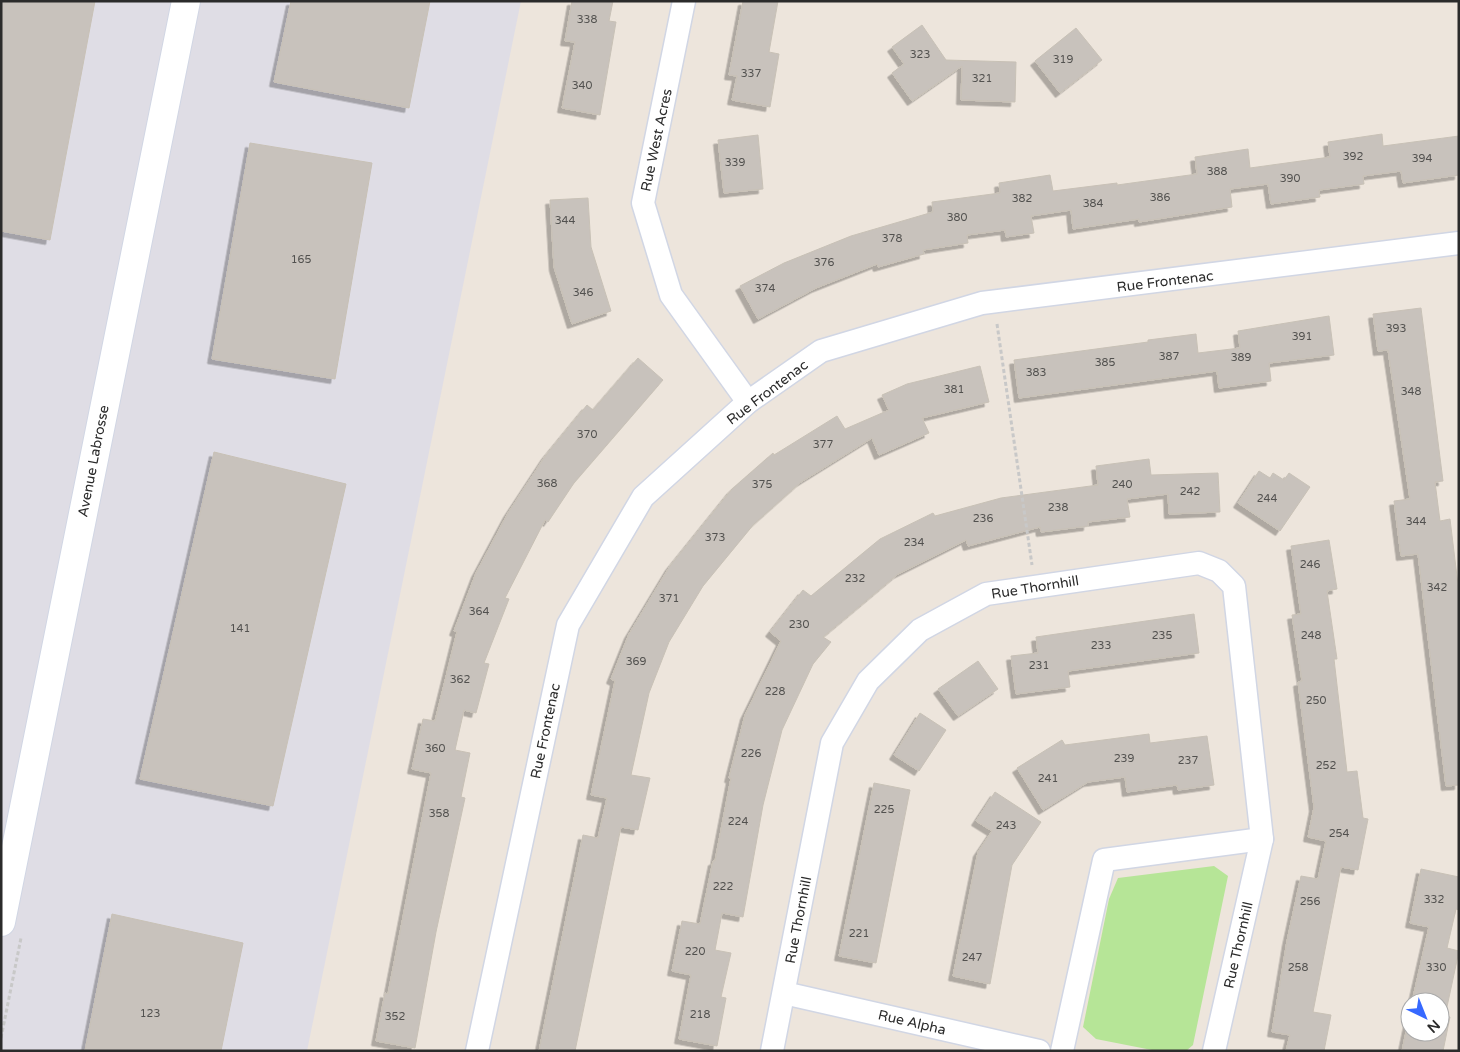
<svg xmlns="http://www.w3.org/2000/svg" width="1460" height="1052" font-family="'Varela Round',sans-serif">
<style>
.industrial{fill:#dfdde5}
.green{fill:#b6e597}
.building{fill:#c8c2bc;stroke:#c8c1b6;filter:url(#shadow)}
.lines{fill:none;stroke-linecap:round;stroke-linejoin:round}
.minor-casing{stroke:#d1d6e4;stroke-width:25}
.tertiary-casing{stroke:#d1d6e4;stroke-width:30}
.path{stroke:#c8c8c8;stroke-width:3;stroke-dasharray:4 2.5;stroke-linecap:butt}
.minor{stroke:#fff;stroke-width:22}
.tertiary{stroke:#fff;stroke-width:28}
.labels{text-anchor:middle;stroke-width:4.5;stroke-linejoin:round;paint-order:stroke}
.number-label{font-size:11px;fill:#52514f}
.street-label{font-size:14px;fill:#2b2b2b;stroke:#fff}
</style>
<defs>
<filter id="shadow"><feDropShadow dx="-4.5" dy="4.5" stdDeviation="0" flood-color="#0004"/></filter>
</defs>
<rect width="100%" height="100%" fill="#ede5dc"/>
<polygon class="industrial" points="1,1 521,1 307,1051 1,1051"/>
<polygon class="green" points="1214,866 1228,876 1193,1045 1186,1051 1157,1051 1096,1039 1083,1027 1109,899 1118,878"/>
<g class="building">
<polygon points="1,1 95,1 50,240 1,231"/>
<polygon points="291,1 430,1 409,108 274,82"/>
<polygon points="572,1 613,1 609,21 616,22 600,115 562,108 575,42 565,41"/>
<polygon points="743,1 778,1 769,52 779,54 770,107 732,100 737,76 729,75"/>
<polygon points="922,25 946,60 1016,62 1015,102 961,100 962,66 912,101 892,73 904,64 892,47"/>
<polygon points="1076,28 1102,60 1060,93 1035,61"/>
<polygon points="1382,134 1383,146 1459,136 1459,175 1403,183 1401,171 1363,176 1364,184 1319,190 1320,197 1271,204 1268,184 1230,189 1232,207 1139,222 1139,219 1073,229 1071,210 1031,216 1034,233 1006,237 1005,230 967,235 968,243 923,250 924,254 878,267 877,264 816,288 758,319 740,286 784,263 851,236 933,212 932,202 1000,193 999,183 1050,175 1053,191 1117,183 1117,185 1197,174 1195,157 1248,149 1250,168 1330,157 1328,142"/>
<polygon points="758,135 763,189 724,193 718,140"/>
<polygon points="250,143 372,163 335,379 212,359"/>
<polygon points="588,198 591,247 611,311 572,324 554,267 550,200"/>
<polygon points="1421,308 1443,481 1435,482 1440,521 1450,519 1459,593 1459,785 1446,786 1418,554 1401,556 1394,501 1410,499 1388,350 1378,351 1373,314"/>
<polygon points="1329,316 1334,355 1269,363 1271,381 1219,388 1217,371 1019,398 1014,360 1148,342 1148,340 1196,334 1198,353 1240,348 1238,331"/>
<polygon points="638,358 663,380 574,483 548,522 545,520 505,598 509,599 484,663 489,664 476,713 464,710 455,750 470,753 461,797 465,798 436,932 415,1048 376,1041 385,993 388,994 431,773 412,769 423,719 435,721 457,632 454,631 476,573 508,513 546,455 587,405 593,410"/>
<polygon points="980,366 989,402 922,418 929,433 879,455 872,438 801,482 754,524 703,586 669,642 649,693 631,775 650,778 638,830 621,827 575,1051 539,1051 583,835 598,838 607,798 591,795 615,681 611,679 629,634 670,566 732,489 773,453 774,455 837,416 845,429 889,410 882,395 907,384"/>
<polygon points="214,452 346,484 273,806 140,779"/>
<polygon points="1149,459 1151,475 1218,473 1220,512 1169,514 1168,494 1127,499 1130,517 1088,522 1088,526 1041,532 1040,527 968,546 966,540 898,574 823,637 831,642 813,664 782,730 763,805 743,917 722,913 715,950 731,953 721,997 726,998 717,1046 679,1039 691,975 672,971 682,921 700,924 713,861 715,861 731,778 729,778 745,715 781,641 770,632 803,590 811,596 880,539 933,513 935,516 1001,498 1098,485 1096,466"/>
<polygon points="1259,471 1270,478 1273,473 1284,480 1289,473 1310,487 1280,531 1238,503"/>
<polygon points="1329,540 1337,589 1327,591 1337,659 1334,659 1347,772 1357,771 1363,818 1368,819 1358,870 1341,867 1313,1012 1331,1015 1324,1051 1286,1051 1290,1035 1272,1032 1287,941 1301,876 1318,879 1326,841 1308,837 1314,807 1298,682 1302,681 1292,615 1301,614 1291,546"/>
<polygon points="1194,614 1199,653 1068,671 1070,687 1016,694 1011,656 1038,653 1036,637"/>
<polygon points="978,661 998,689 958,716 938,689"/>
<polygon points="920,713 946,730 919,771 894,755"/>
<polygon points="1149,734 1150,743 1207,736 1214,785 1178,790 1177,785 1127,792 1125,777 1088,782 1043,810 1017,768 1062,740 1065,745"/>
<polygon points="874,783 910,790 876,963 839,956"/>
<polygon points="995,792 1041,822 1012,865 990,984 953,976 978,852 992,831 976,821"/>
<polygon points="1421,869 1459,877 1459,910 1456,909 1447,948 1459,951 1445,1016 1450,1017 1443,1051 1402,1051 1410,1013 1410,1032 1440,1032 1440,1002 1412,1002 1429,927 1410,923"/>
<polygon points="112,914 243,943 221,1051 85,1051"/>
</g>
<g class="lines">
<defs>
<g id="minor">
<polyline points="684,1 643,203 671,295 748,402"/>
<polyline points="784,993 1039,1051"/>
<polyline points="477,1051 568,625 643,497 748,402 821,351 982,303 1459,243"/>
<polyline points="772,1051 832,743 868,681 920,630 986,594 1199,563 1219,571 1234,586 1262,839 1214,1051"/>
<polyline points="1062,1051 1104,860 1262,839"/>
</g>
<polyline id="tertiary" points="1,922 186,1"/>
</defs>
<use href="#minor" class="minor-casing"/>
<use href="#tertiary" class="tertiary-casing"/>
<g class="path">
<polyline points="997,324 1032,565"/>
<polyline points="1,1038 21,938"/>
</g>
<use href="#minor" class="minor"/>
<use href="#tertiary" class="tertiary"/>
</g>
<g class="labels">
<g class="number-label">
<text x="587" y="23">338</text>
<text x="920" y="58">323</text>
<text x="1063" y="63">319</text>
<text x="751" y="77">337</text>
<text x="982" y="82">321</text>
<text x="582" y="89">340</text>
<text x="1353" y="160">392</text>
<text x="1422" y="162">394</text>
<text x="735" y="166">339</text>
<text x="1217" y="175">388</text>
<text x="1290" y="182">390</text>
<text x="1160" y="201">386</text>
<text x="1022" y="202">382</text>
<text x="1093" y="207">384</text>
<text x="957" y="221">380</text>
<text x="565" y="224">344</text>
<text x="892" y="242">378</text>
<text x="301" y="263">165</text>
<text x="824" y="266">376</text>
<text x="765" y="292">374</text>
<text x="583" y="296">346</text>
<text x="1396" y="332">393</text>
<text x="1302" y="340">391</text>
<text x="1169" y="360">387</text>
<text x="1241" y="361">389</text>
<text x="1105" y="366">385</text>
<text x="1036" y="376">383</text>
<text x="954" y="393">381</text>
<text x="1411" y="395">348</text>
<text x="587" y="438">370</text>
<text x="823" y="448">377</text>
<text x="547" y="487">368</text>
<text x="762" y="488">375</text>
<text x="1122" y="488">240</text>
<text x="1190" y="495">242</text>
<text x="1267" y="502">244</text>
<text x="1058" y="511">238</text>
<text x="983" y="522">236</text>
<text x="1416" y="525">344</text>
<text x="715" y="541">373</text>
<text x="914" y="546">234</text>
<text x="1310" y="568">246</text>
<text x="855" y="582">232</text>
<text x="1437" y="591">342</text>
<text x="669" y="602">371</text>
<text x="479" y="615">364</text>
<text x="799" y="628">230</text>
<text x="240" y="632">141</text>
<text x="1162" y="639">235</text>
<text x="1311" y="639">248</text>
<text x="1101" y="649">233</text>
<text x="636" y="665">369</text>
<text x="1039" y="669">231</text>
<text x="460" y="683">362</text>
<text x="775" y="695">228</text>
<text x="1316" y="704">250</text>
<text x="435" y="752">360</text>
<text x="751" y="757">226</text>
<text x="1124" y="762">239</text>
<text x="1188" y="764">237</text>
<text x="1326" y="769">252</text>
<text x="1048" y="782">241</text>
<text x="884" y="813">225</text>
<text x="439" y="817">358</text>
<text x="738" y="825">224</text>
<text x="1006" y="829">243</text>
<text x="1339" y="837">254</text>
<text x="723" y="890">222</text>
<text x="1434" y="903">332</text>
<text x="1310" y="905">256</text>
<text x="859" y="937">221</text>
<text x="695" y="955">220</text>
<text x="972" y="961">247</text>
<text x="1298" y="971">258</text>
<text x="1436" y="971">330</text>
<text x="150" y="1017">123</text>
<text x="700" y="1018">218</text>
<text x="395" y="1020">352</text>
</g>
<g class="street-label">
<text transform="translate(656 140) rotate(-78)" y="5">Rue West Acres</text>
<text transform="translate(1165 281) rotate(-7)" y="5">Rue Frontenac</text>
<text transform="translate(767 392) rotate(-37)" y="5">Rue Frontenac</text>
<text transform="translate(93 461) rotate(-79)" y="5">Avenue Labrosse</text>
<text transform="translate(1035 587) rotate(-9)" y="5">Rue Thornhill</text>
<text transform="translate(545 731) rotate(-78)" y="5">Rue Frontenac</text>
<text transform="translate(798 920) rotate(-79)" y="5">Rue Thornhill</text>
<text transform="translate(1238 945) rotate(-77)" y="5">Rue Thornhill</text>
<text transform="translate(912 1022) rotate(13)" y="5">Rue Alpha</text>
</g>
</g>
<rect width="1460" height="1052" fill="none" stroke="#2b2b2b" stroke-width="5"/>
<g transform="translate(1425 1017) rotate(137)"><circle r="24" fill="#ffffff" stroke="#aaaaaa"/>
<path d="M0-4L9 19L0 12L-9 19Z" fill="#3769ff"/>
<text y="-8" font-size="14" font-weight="bold" text-anchor="middle" fill="#2b2b2b">N</text>
</g>
</svg>
